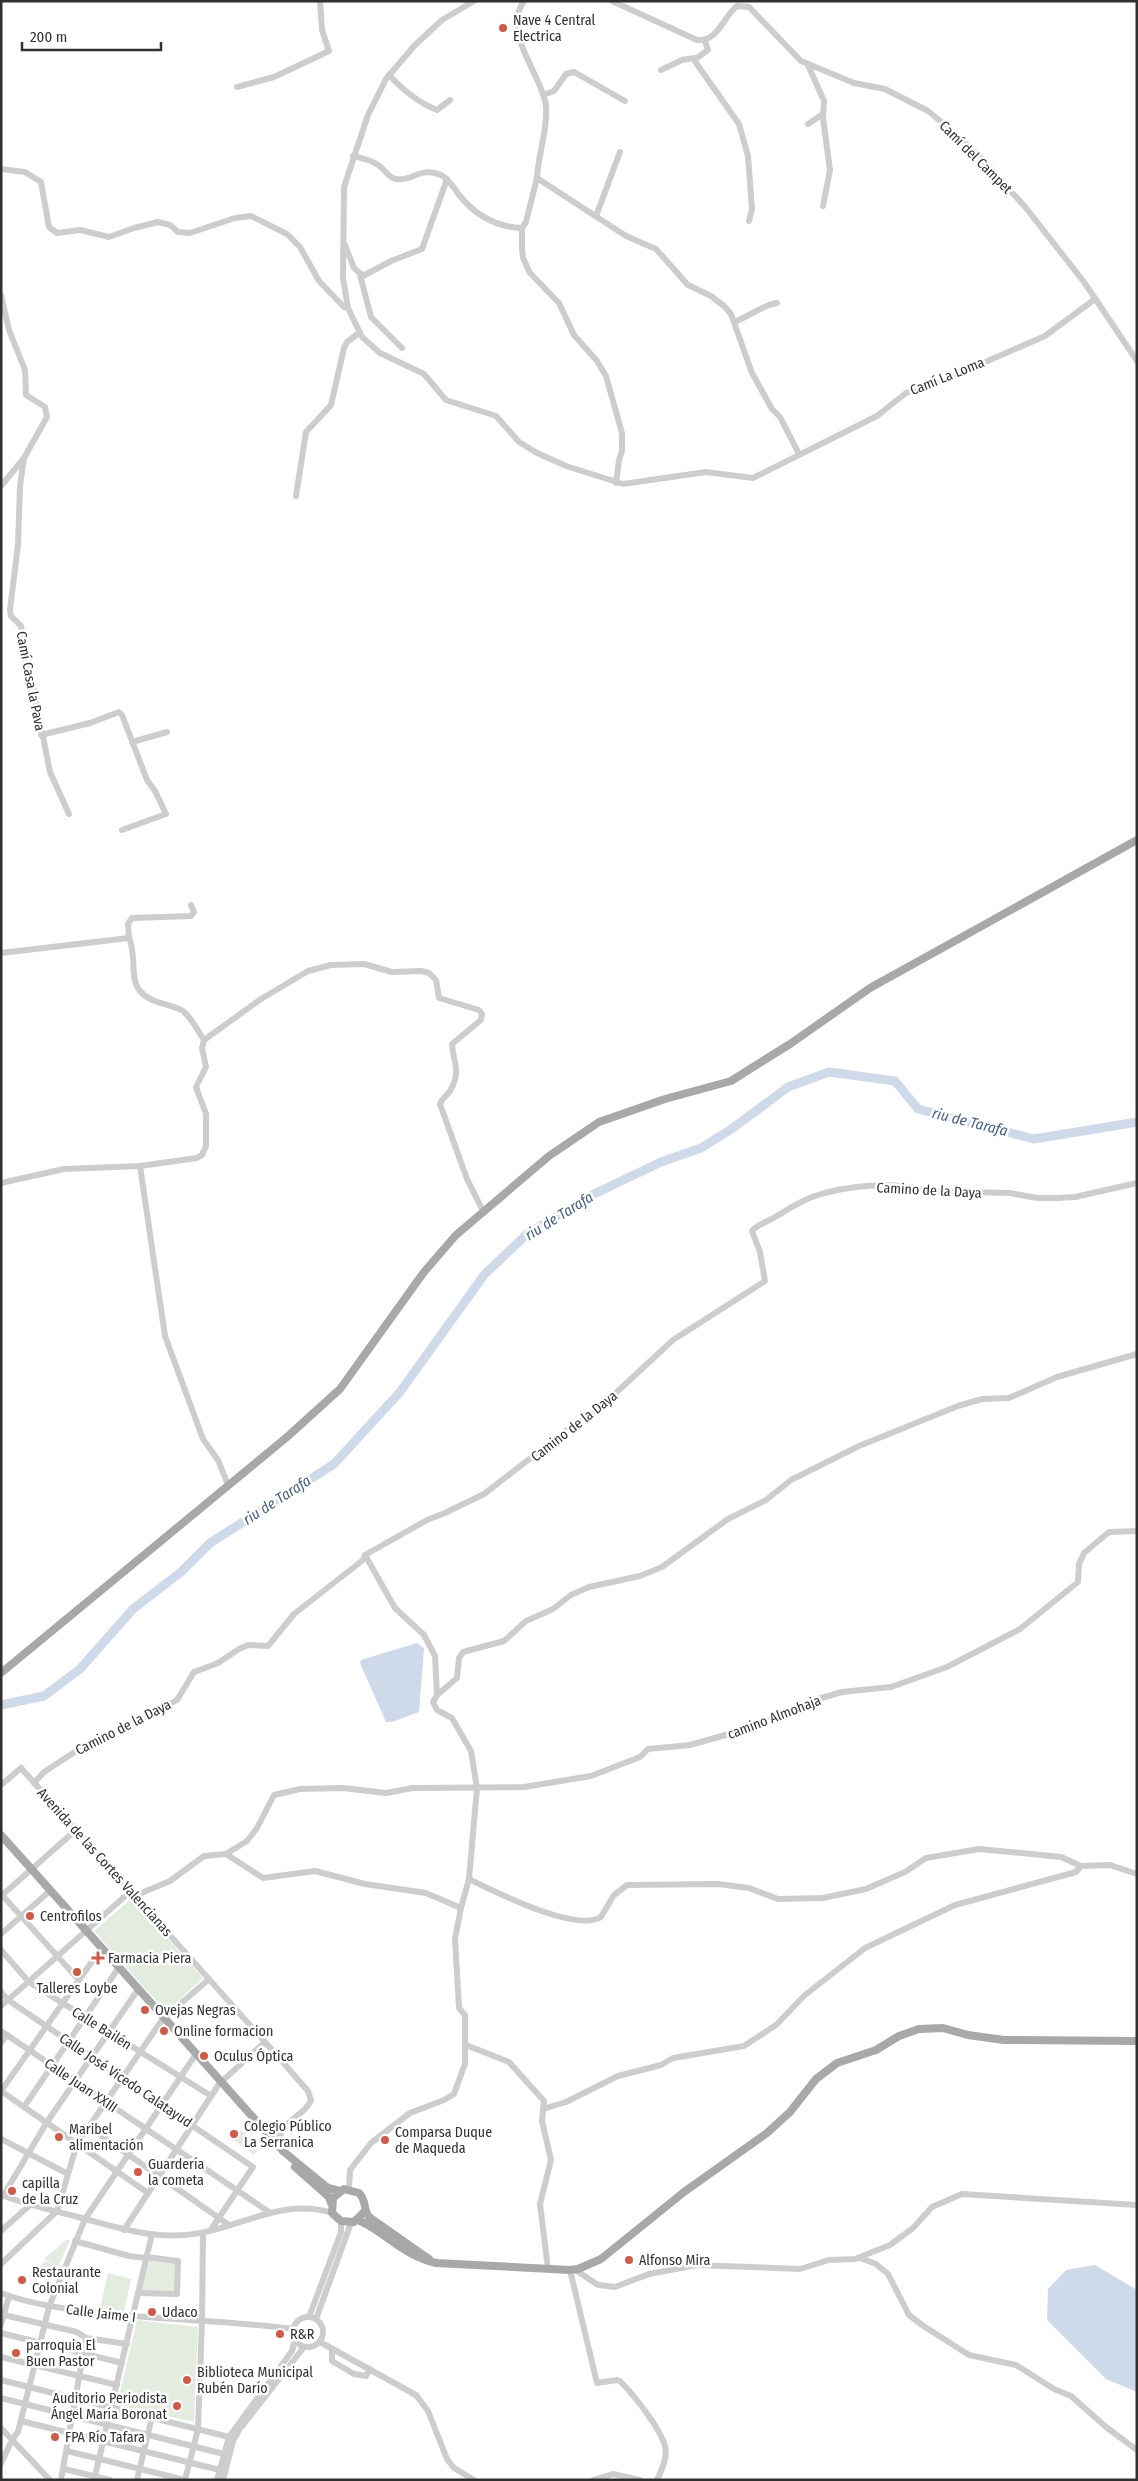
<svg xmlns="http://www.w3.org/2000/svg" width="1138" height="2481" font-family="'Fira Sans Condensed',sans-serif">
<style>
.green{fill:#e4ece0}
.water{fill:#ced9e9}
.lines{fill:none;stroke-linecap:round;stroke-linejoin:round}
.river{stroke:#ced9e9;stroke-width:9}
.minor{stroke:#cdcdcd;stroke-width:6}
.major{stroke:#a8a8a8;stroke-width:8}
.poi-dot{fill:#d55844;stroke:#fff;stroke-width:2}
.labels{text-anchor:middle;stroke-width:5;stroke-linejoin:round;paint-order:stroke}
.poi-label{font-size:14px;fill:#303030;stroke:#fff;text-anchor:start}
.street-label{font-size:14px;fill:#303030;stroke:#fff}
.water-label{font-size:15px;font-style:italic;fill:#45618b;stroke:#fff}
</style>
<rect width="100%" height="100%" fill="#fff"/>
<g class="green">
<polygon points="132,1898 203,1978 166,2012 94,1931"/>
<polygon points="241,2130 261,2145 254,2155 234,2140"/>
<polygon points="66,2240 70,2240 52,2280 30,2274 46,2261 54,2264 44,2259"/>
<polygon points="147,2258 178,2262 176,2293 139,2292"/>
<polygon points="108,2273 131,2279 124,2312 100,2309"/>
<polygon points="137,2320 198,2327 194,2422 117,2405"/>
</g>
<g class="water">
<polygon points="417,1643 424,1648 419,1712 392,1722 386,1722 360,1663 361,1660"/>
<polygon points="1095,2265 1137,2290 1137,2392 1106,2379 1047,2320 1048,2289 1066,2270"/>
</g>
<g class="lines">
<polyline class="river" points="1,1705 44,1696 80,1669 133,1609 181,1572 210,1543 334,1464 400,1392 484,1275 527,1234 592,1195 661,1162 701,1148 730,1130 788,1087 829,1072 895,1081 918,1109 1034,1139 1137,1122"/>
<g class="minor">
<polyline points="474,1 442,20 414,46 386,79 368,115 344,187 343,278 348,308 362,337 380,353 424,374 446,400 496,416 519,442 537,453 566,466 623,484 706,472 753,478 877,416 906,393 944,380 1045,336 1095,299"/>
<path d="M524 1C501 33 542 74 546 106 548 130 538 154 537 178L626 236 656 249 688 285 711 296 724 306 731 314 752 373 772 409 780 417 799 454"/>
<path d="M612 1 697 40C718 42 723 17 737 6L749 7 801 61 854 83 885 89 928 111 944 124 979 156 1026 208 1084 282 1137 361"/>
<polyline points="705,41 708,50 694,60 739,124 748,156 752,209 749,221"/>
<polyline points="808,65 824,101 823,118 830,170 823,206"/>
<polyline points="661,70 682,60 694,58"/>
<path d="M389 75C402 89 419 103 437 110L450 100"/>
<polyline points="237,87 274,77 329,51 322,30 320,1"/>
<polyline points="543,95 554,91 566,74 574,72 625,101"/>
<polyline points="808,124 823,114"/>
<path d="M353 156C361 158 371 160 378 165 385 169 388 178 396 179 412 182 420 166 441 175 449 179 454 188 459 195 476 216 496 227 522 228"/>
<polyline points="1,169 25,172 41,182 49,227 57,233 80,230 109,237 134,228 158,222 170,225 178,232 190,233 235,218 251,216 287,234 300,247 319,281 344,307 348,308"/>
<polyline points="537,178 526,222 522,228 522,249 523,258 530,273 559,303 574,335 597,361 606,376 622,433 622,451 619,460 616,483"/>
<polyline points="596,216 620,152"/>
<polyline points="345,245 354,268 363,276 391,261 422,249 447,179"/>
<polyline points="360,275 371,317 402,348"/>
<polyline points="1,295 9,330 25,370 26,395 45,407 47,417 24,458 1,486"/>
<path d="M734 322C749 317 762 305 777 303"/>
<polyline points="24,458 20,486 18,545 10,610 11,616 21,626 50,772 69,814"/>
<polyline points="296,496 306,432 331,405 344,348 347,342 360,332"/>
<polyline points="41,735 90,723 119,712 122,715 147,780 155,791 166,814 122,830"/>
<polyline points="132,742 167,732"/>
<polyline points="129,938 128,924 132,918 191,916 194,912 191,905"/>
<path d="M1 953 129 938C137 954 129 978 140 991 151 1004 169 1003 183 1011 191 1017 198 1031 204 1040"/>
<polyline points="140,1166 165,1336 203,1439 218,1460 228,1485"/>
<path d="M1 1183 64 1169 140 1166 197 1158 202 1155 206 1146V1114L196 1087 206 1067 202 1048 204 1040 261 999 308 971 331 965 364 964 392 972 421 971 429 973 436 980 439 998 479 1010 482 1014 481 1020 452 1044C453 1063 462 1070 450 1091 447 1096 442 1098 440 1104L467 1179 484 1213"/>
<polyline points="365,1555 395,1608 424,1635 435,1656 437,1695"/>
<path d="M34 1783 44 1772 90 1742 129 1727 177 1700 194 1672 218 1663 239 1649 248 1645 268 1646 294 1614 363 1560 365 1555 427 1520 445 1513 484 1494 567 1430 593 1414 673 1340 765 1281 760 1252 752 1231C758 1224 767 1222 775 1217 787 1210 799 1202 812 1197 846 1185 893 1181 927 1191L1010 1193 1037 1198H1056L1075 1197 1137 1183"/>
<polyline points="1,1785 21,1768 265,2042 219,2084 124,2230"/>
<path d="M226 1854 263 1878 315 1871 365 1884 426 1893 461 1908 469 1879C493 1891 576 1933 601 1917L614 1895 627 1885 718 1884 749 1888 778 1899 823 1898 866 1889 905 1872 926 1858 979 1849 1061 1857 1081 1866 1110 1865 1137 1874"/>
<polyline points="469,1879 477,1788 471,1751 452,1718 437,1710 433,1702 437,1695 457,1678 459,1658 463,1652 504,1641 526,1621 553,1609 571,1595 589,1587 640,1576 662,1567 728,1519 766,1500 791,1480 859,1446 958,1406 982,1399 1009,1398 1057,1377 1137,1354"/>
<polyline points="1,1894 79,1980"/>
<polyline points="1,1896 76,1830"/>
<polyline points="1,1934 51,1890"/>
<polyline points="1,1950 29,1982 211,2096"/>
<polyline points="1,1992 8,2000 253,2167 210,2231"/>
<polyline points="1,2006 131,1891 139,1894 170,1881 204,1856 226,1854 247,1841 257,1828 274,1795 300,1789 343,1788 386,1793 413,1788 524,1787 591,1776 640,1757 648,1749 690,1745 757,1726 818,1699 842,1692 891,1687 947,1667 1020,1629 1078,1582 1079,1564 1084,1553 1109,1532 1137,1531"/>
<polyline points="1,2031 269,2212"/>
<path d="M265 2042 308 2091 311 2100C305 2116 282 2119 277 2144"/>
<polyline points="1,2043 7,2035"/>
<polyline points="466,2045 509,2062 544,2101 542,2121 551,2160 540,2204 548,2269"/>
<polyline points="1,2091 148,2193"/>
<polyline points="1,2091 100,1950"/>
<polyline points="24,2107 117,1970"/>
<polyline points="543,2109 566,2102 618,2076 661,2065 673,2058 744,2046 776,2025 805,1995 865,1948 955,1905 1076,1872 1081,1866"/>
<polyline points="89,2127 229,2225"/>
<polyline points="1,2139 68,2174"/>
<polyline points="349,2189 350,2170 371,2143 410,2113 444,2100 454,2094 465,2064 465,2015 459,2008 455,1939 461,1908"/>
<path d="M1 2195C27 2205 52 2210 78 2217 113 2226 148 2238 184 2235 235 2232 280 2196 332 2213"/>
<polyline points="3,2196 47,2122 137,1991"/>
<polyline points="1,2231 30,2205"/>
<polyline points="75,2241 129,2256 146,2258"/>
<polyline points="860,2258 876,2264 888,2274 909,2315 922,2325 969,2355 1016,2365 1054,2389 1071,2396 1106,2427 1137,2450"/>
<polyline points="1,2264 57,2211 77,2144 162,2020 209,1979"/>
<polyline points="574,2269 598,2285 615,2287 649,2274 697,2265 800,2269 829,2260 855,2259 890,2245 913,2228 932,2207 962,2194 1137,2205"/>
<path d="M570 2270 597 2383 617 2380 620 2381C634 2395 660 2428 665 2446 668 2456 662 2470 657 2480"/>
<path d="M1 2293C30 2304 60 2308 91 2312 158 2320 226 2320 293 2329"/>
<polyline points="138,2293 177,2294 178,2261 146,2257"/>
<polyline points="4,2315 77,2332 86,2338 127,2344"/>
<circle cx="308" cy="2332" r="15"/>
<polyline points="309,2317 341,2232 341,2221"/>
<polyline points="316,2319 351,2223"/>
<polyline points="1,2325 9,2296"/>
<polyline points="1,2333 122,2363"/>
<polyline points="320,2342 416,2395 428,2411 447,2459 454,2468 474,2480"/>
<polyline points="332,2349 332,2361 354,2374 366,2376 370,2369"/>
<polyline points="1,2357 117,2385"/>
<polyline points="1,2380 229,2437"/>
<polyline points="1,2398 224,2454"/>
<polyline points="21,2421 220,2470"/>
<polyline points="1,2428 50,2480"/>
<polyline points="67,2451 185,2480"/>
<path d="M1 2463C7 2452 10 2441 18 2432L49 2307 85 2219 196 2054"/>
<polyline points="64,2469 110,2480"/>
<polyline points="61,2480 86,2338"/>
<polyline points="94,2480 152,2234"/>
<polyline points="137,2480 152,2417"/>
<polyline points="185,2480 198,2429 202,2321 203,2233"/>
<polyline points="217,2480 229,2437 292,2351 295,2340"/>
<polyline points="223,2480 233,2441 239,2430 304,2347"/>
<polyline points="593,2480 613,2474 640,2480"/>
</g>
<g class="major">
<polyline points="1,1673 287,1437 340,1389 424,1272 456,1235 549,1156 599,1122 665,1099 731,1081 790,1044 870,988 1137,840"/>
<polyline points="1,1835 284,2152 328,2188 340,2191"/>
<polyline points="295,2167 329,2197 331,2203"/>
<path d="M364 2212 354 2222 341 2221 332 2213 333 2198 344 2189 359 2193C367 2201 363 2210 369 2217L429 2259"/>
<path d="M358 2220C386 2232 402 2255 436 2263L570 2270 578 2269 601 2259 684 2192 767 2133 790 2112 816 2079 837 2063 876 2050 899 2036 919 2029 943 2028 968 2035 1004 2040 1137 2041"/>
</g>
</g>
<g class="poi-dot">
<circle cx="503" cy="28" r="5"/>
<circle cx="30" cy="1916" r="5"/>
<path d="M95.5 1950.5h5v5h5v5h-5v5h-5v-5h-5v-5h5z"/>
<circle cx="77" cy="1972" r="5"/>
<circle cx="145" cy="2010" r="5"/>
<circle cx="164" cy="2031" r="5"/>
<circle cx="204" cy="2056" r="5"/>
<circle cx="234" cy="2134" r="5"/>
<circle cx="59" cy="2137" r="5"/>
<circle cx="385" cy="2140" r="5"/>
<circle cx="138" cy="2172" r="5"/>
<circle cx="12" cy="2191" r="5"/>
<circle cx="629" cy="2260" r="5"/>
<circle cx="22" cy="2280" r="5"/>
<circle cx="152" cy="2312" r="5"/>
<circle cx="280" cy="2334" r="5"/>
<circle cx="16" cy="2353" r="5"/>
<circle cx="187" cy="2380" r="5"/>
<circle cx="177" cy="2406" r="5"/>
<circle cx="55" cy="2437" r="5"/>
</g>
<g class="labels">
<g class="poi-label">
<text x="513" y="25">Nave 4 Central<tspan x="513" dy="16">Electrica</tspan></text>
<text x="40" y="1921">Centrofilos</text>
<text x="108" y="1963">Farmacia Piera</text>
<text x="77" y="1993" text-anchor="middle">Talleres Loybe</text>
<text x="155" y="2015">Ovejas Negras</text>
<text x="174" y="2036">Online formacion</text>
<text x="214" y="2061">Oculus Óptica</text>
<text x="244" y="2131">Colegio Público<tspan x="244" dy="16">La Serranica</tspan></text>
<text x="69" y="2134">Maribel<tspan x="69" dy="16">alimentación</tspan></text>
<text x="395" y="2137">Comparsa Duque<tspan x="395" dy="16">de Maqueda</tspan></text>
<text x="148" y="2169">Guardería<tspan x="148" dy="16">la cometa</tspan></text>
<text x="22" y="2188">capilla<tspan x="22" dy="16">de la Cruz</tspan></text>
<text x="639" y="2265">Alfonso Mira</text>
<text x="32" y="2277">Restaurante<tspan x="32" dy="16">Colonial</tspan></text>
<text x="162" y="2317">Udaco</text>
<text x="290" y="2339">R&amp;R</text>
<text x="26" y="2350">parroquia El<tspan x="26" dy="16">Buen Pastor</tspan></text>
<text x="197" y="2377">Biblioteca Municipal<tspan x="197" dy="16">Rubén Darío</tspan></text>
<text x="167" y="2403" text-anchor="end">Auditorio Periodista<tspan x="167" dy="16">Ángel María Boronat</tspan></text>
<text x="65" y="2442">FPA Río Tafara</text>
</g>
<g class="street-label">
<text transform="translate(976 157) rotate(45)" y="5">Camí del Campet</text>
<text transform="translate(947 376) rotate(-22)" y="5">Camí La Loma</text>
<text transform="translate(31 681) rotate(79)" y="5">Camí Casa la Pava</text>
<text transform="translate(929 1190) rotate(3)" y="5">Camino de la Daya</text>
<text transform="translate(574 1426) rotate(-38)" y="5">Camino de la Daya</text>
<text transform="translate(774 1717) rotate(-21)" y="5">camino Almohaja</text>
<text transform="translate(123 1727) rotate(-27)" y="5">Camino de la Daya</text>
<text transform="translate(105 1862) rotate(48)" y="5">Avenida de las Cortes Valencianas</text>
<text transform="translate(102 2028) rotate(32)" y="5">Calle Bailén</text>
<text transform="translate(126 2080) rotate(34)" y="5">Calle José Vicedo Calatayud</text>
<text transform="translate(81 2085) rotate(34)" y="5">Calle Juan XXIII</text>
<text transform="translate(101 2313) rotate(7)" y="5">Calle Jaime I</text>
</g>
<g class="water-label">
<text transform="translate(970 1122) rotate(14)" y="5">riu de Tarafa</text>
<text transform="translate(559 1216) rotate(-32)" y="5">riu de Tarafa</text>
<text transform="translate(277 1500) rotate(-33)" y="5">riu de Tarafa</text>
</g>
</g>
<rect width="1138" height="2481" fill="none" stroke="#303030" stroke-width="5"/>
<path d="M22 42v8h139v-8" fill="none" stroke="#303030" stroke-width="2.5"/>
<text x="30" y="42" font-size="15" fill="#303030" stroke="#ffffff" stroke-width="4" paint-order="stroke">200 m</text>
</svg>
